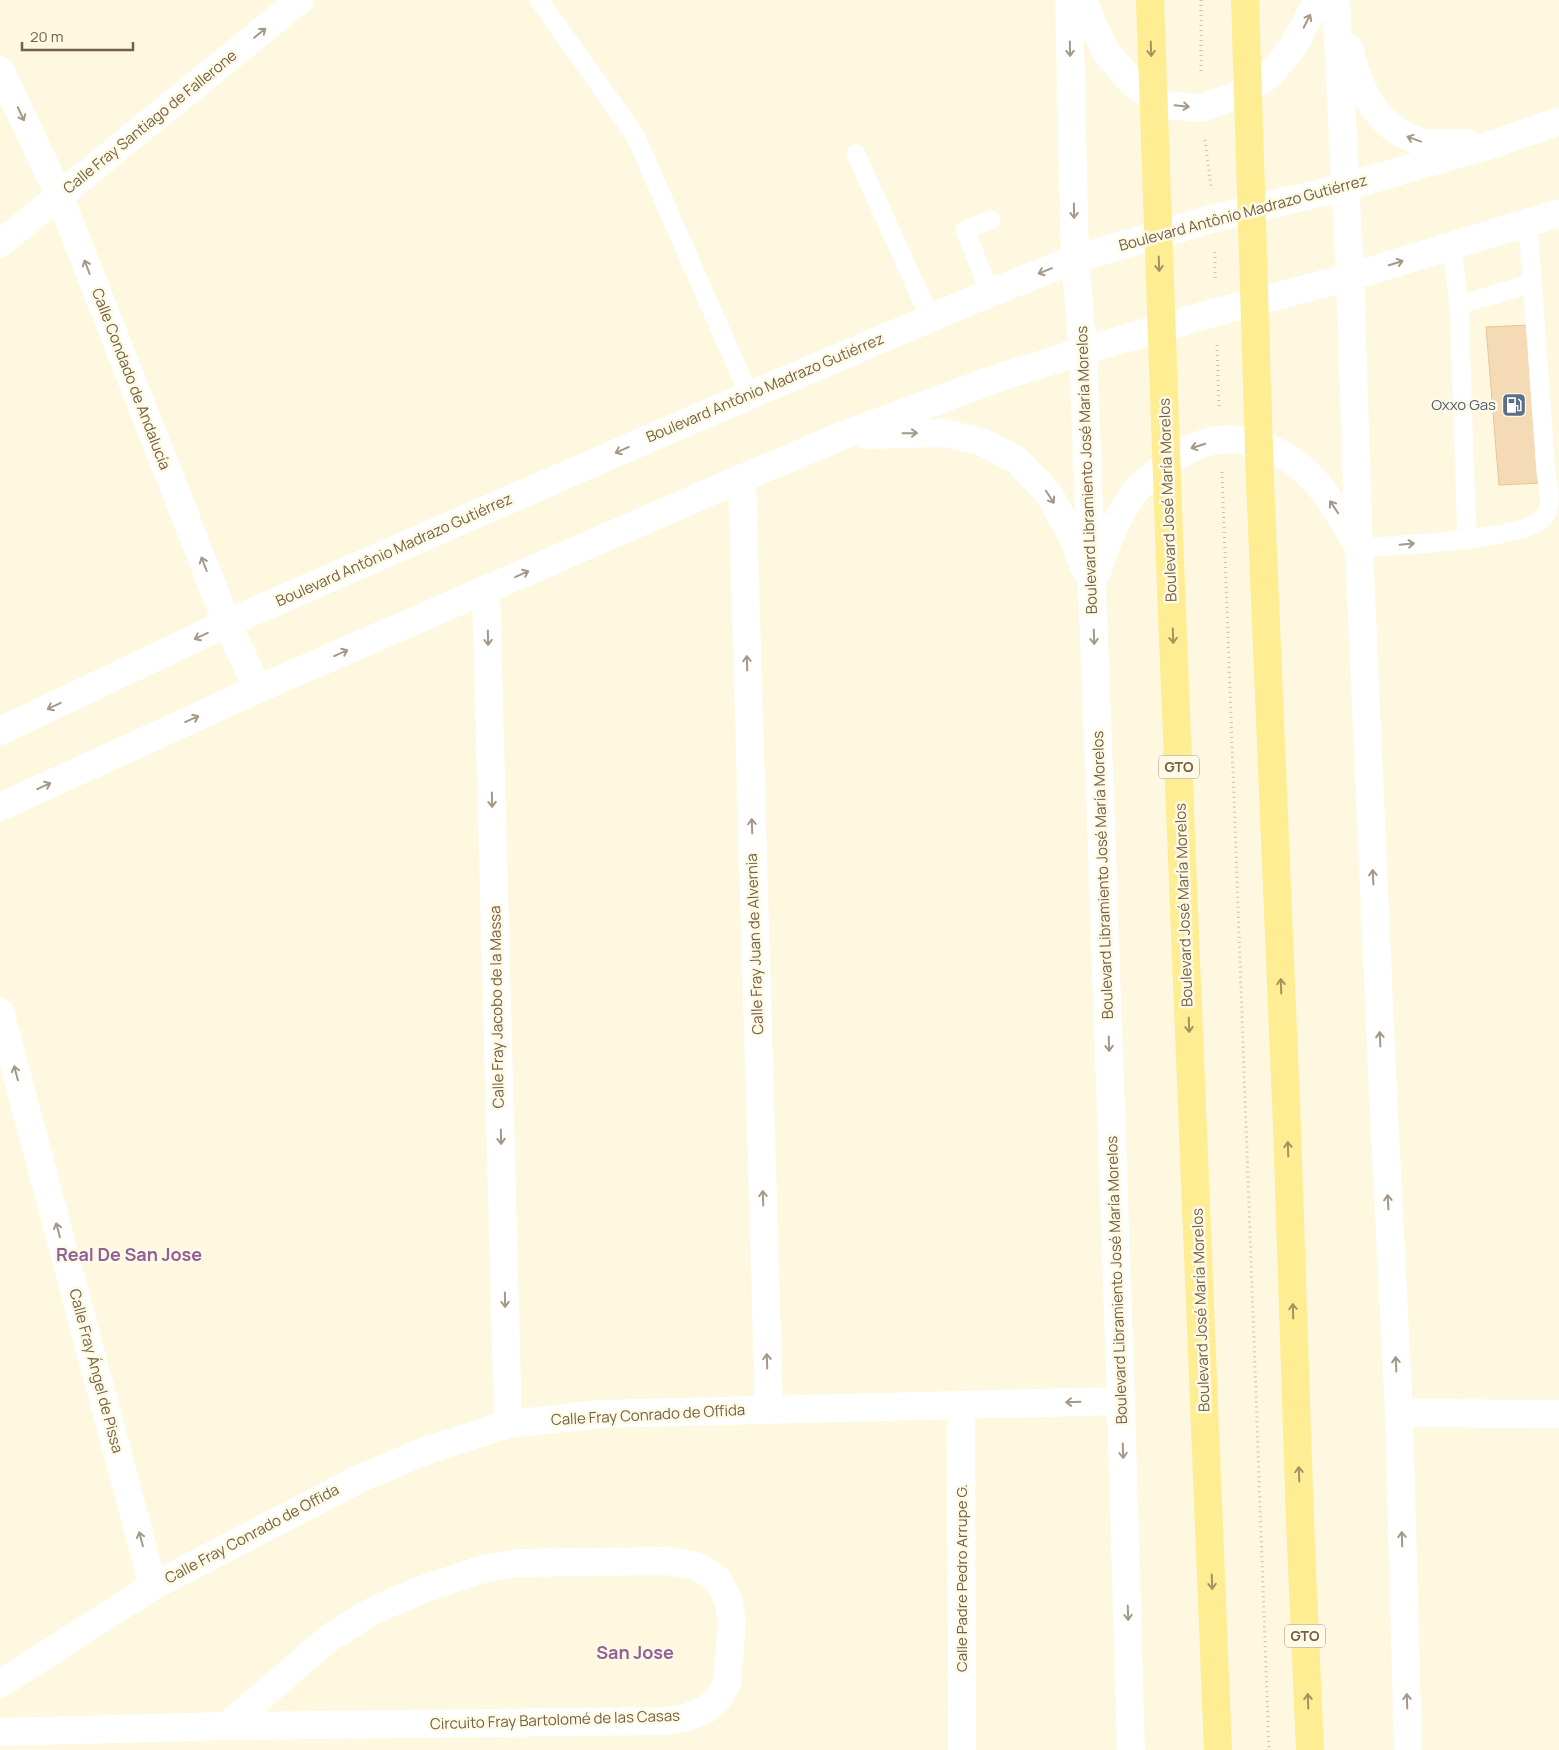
<svg xmlns="http://www.w3.org/2000/svg" width="1559" height="1750" font-family="Manrope,sans-serif">
<style>
.building{fill:#f4dbb5;stroke:#e7c595}
.lines{fill:none;stroke-linecap:round;stroke-linejoin:round}
.path{stroke:#d8be99;stroke-width:3;stroke-dasharray:1 4;stroke-linecap:butt}
.lane{stroke:#fff;stroke-width:19}
.street{stroke:#fff;stroke-width:28}
.secondary{stroke:#fff;stroke-width:28}
.primary{stroke:#ffed94;stroke-width:28}
.oneway{stroke:#a59887}
.oneway2{stroke:#a59161}
.labels{text-anchor:middle;stroke-width:5;stroke-linejoin:round;paint-order:stroke}
.shield{fill:#fffae6;stroke:#9e8e76;stroke-width:1}
.shield-label{font-size:14px;font-weight:bold;fill:#746046}
.street-label{font-size:15px;fill:#746046;stroke:#fffae6}
.service-label{font-size:15px;fill:#4e5e75;stroke:#fffae6;text-anchor:end}
.quarter-label{font-size:18px;font-weight:bold;fill:#916198;stroke:#fffae6}
</style>
<rect width="100%" height="100%" fill="#fdf8df"/>
<polygon class="building" points="1530,325 1542,483 1499,485 1486,327"/>
<g class="lines">
<g class="path">
<polyline points="1201,0 1201,74"/>
<polyline points="1205,140 1211,186"/>
<polyline points="1215,252 1215,279"/>
<polyline points="1217,345 1219,408"/>
<polyline points="1222,472 1269,1750"/>
</g>
<g class="lane">
<polyline points="539,0 635,135 749,395"/>
<polyline points="856,154 930,318"/>
<polyline points="1452,247 1459,305"/>
<polyline points="990,293 965,230 991,220"/>
<polyline points="1467,539 1459,305 1532,283"/>
<path d="M1359 548C1392 545 1526 541 1544 517 1553 505 1548 486 1546 472L1528 224"/>
</g>
<g class="street">
<polyline points="0,70 59,195 227,623 258,689"/>
<polyline points="0,244 300,0"/>
<polyline points="742,478 769,1409"/>
<polyline points="486,589 508,1424"/>
<polyline points="0,1012 153,1586"/>
<polyline points="961,1406 962,1750"/>
<polyline points="1399,1413 1559,1414"/>
<polyline points="0,1684 153,1586 363,1477 428,1450 508,1424 601,1414 1121,1401"/>
<polyline points="0,1732 227,1726 666,1721 685,1718 705,1710 717,1700 727,1683 732,1622 729,1602 718,1580 697,1566 668,1561 517,1563 480,1570 429,1587 376,1609 329,1638 227,1726"/>
</g>
<g class="secondary">
<polyline points="1069,0 1075,259 1083,351 1101,823 1121,1401 1131,1750"/>
<polyline points="1084,0 1090,19 1107,53 1133,84 1165,105 1201,108 1233,97 1269,76 1293,47 1318,0"/>
<polyline points="1336,0 1350,277 1359,548 1383,1094 1399,1413 1408,1750"/>
<path d="M1349 48C1359 90 1377 129 1422 142 1436 145 1454 142 1468 143"/>
<polyline points="866,435 946,433 984,443 1017,460 1049,494 1073,538 1084,568"/>
<path d="M1097 572C1106 544 1116 517 1134 493 1139 486 1147 481 1153 475 1196 436 1237 427 1288 458 1319 476 1340 516 1358 546"/>
<polyline points="0,731 227,623 671,429 980,297 1075,259 1215,218 1345,187 1497,143 1559,121"/>
<polyline points="0,807 258,689 742,478 844,435 995,379 1083,351 1216,312 1350,277 1559,213"/>
</g>
<g class="primary">
<polyline points="1150,0 1170,563 1218,1750"/>
<polyline points="1245,0 1260,481 1287,1126 1300,1522 1310,1750"/>
</g>
</g>
<defs><path id="oneway-shaft" d="M-6 0H5M1.5-3L5.5 0L1.5 3" fill="none" stroke-width="1.6" stroke-linecap="round" stroke-linejoin="round" transform="scale(1.25)"/></defs>
<g class="oneway">
<use href="#oneway-shaft" transform="translate(1307 21) rotate(-63)"/>
<use href="#oneway-shaft" transform="translate(260 33) rotate(-39)"/>
<use href="#oneway-shaft" transform="translate(1070 49) rotate(89)"/>
<use href="#oneway-shaft" transform="translate(1182 106) rotate(6)"/>
<use href="#oneway-shaft" transform="translate(21 114) rotate(65)"/>
<use href="#oneway-shaft" transform="translate(1414 139) rotate(-160)"/>
<use href="#oneway-shaft" transform="translate(1074 211) rotate(89)"/>
<use href="#oneway-shaft" transform="translate(1396 263) rotate(-17)"/>
<use href="#oneway-shaft" transform="translate(87 267) rotate(-111)"/>
<use href="#oneway-shaft" transform="translate(1045 271) rotate(158)"/>
<use href="#oneway-shaft" transform="translate(910 433) rotate(-1)"/>
<use href="#oneway-shaft" transform="translate(1198 446) rotate(162)"/>
<use href="#oneway-shaft" transform="translate(622 450) rotate(156)"/>
<use href="#oneway-shaft" transform="translate(1050 497) rotate(57)"/>
<use href="#oneway-shaft" transform="translate(1334 507) rotate(-124)"/>
<use href="#oneway-shaft" transform="translate(1407 544) rotate(-5)"/>
<use href="#oneway-shaft" transform="translate(204 564) rotate(-111)"/>
<use href="#oneway-shaft" transform="translate(522 574) rotate(-24)"/>
<use href="#oneway-shaft" transform="translate(201 636) rotate(155)"/>
<use href="#oneway-shaft" transform="translate(1094 637) rotate(88)"/>
<use href="#oneway-shaft" transform="translate(488 638) rotate(89)"/>
<use href="#oneway-shaft" transform="translate(341 653) rotate(-24)"/>
<use href="#oneway-shaft" transform="translate(747 663) rotate(-92)"/>
<use href="#oneway-shaft" transform="translate(54 706) rotate(155)"/>
<use href="#oneway-shaft" transform="translate(192 719) rotate(-24)"/>
<use href="#oneway-shaft" transform="translate(44 786) rotate(-24)"/>
<use href="#oneway-shaft" transform="translate(492 800) rotate(89)"/>
<use href="#oneway-shaft" transform="translate(752 826) rotate(-92)"/>
<use href="#oneway-shaft" transform="translate(1373 877) rotate(-93)"/>
<use href="#oneway-shaft" transform="translate(1380 1039) rotate(-93)"/>
<use href="#oneway-shaft" transform="translate(1109 1044) rotate(88)"/>
<use href="#oneway-shaft" transform="translate(16 1073) rotate(-105)"/>
<use href="#oneway-shaft" transform="translate(501 1137) rotate(89)"/>
<use href="#oneway-shaft" transform="translate(763 1198) rotate(-92)"/>
<use href="#oneway-shaft" transform="translate(1388 1202) rotate(-93)"/>
<use href="#oneway-shaft" transform="translate(58 1230) rotate(-105)"/>
<use href="#oneway-shaft" transform="translate(505 1300) rotate(89)"/>
<use href="#oneway-shaft" transform="translate(767 1361) rotate(-92)"/>
<use href="#oneway-shaft" transform="translate(1396 1364) rotate(-93)"/>
<use href="#oneway-shaft" transform="translate(1073 1402) rotate(178)"/>
<use href="#oneway-shaft" transform="translate(1123 1451) rotate(88)"/>
<use href="#oneway-shaft" transform="translate(141 1539) rotate(-105)"/>
<use href="#oneway-shaft" transform="translate(1402 1539) rotate(-92)"/>
<use href="#oneway-shaft" transform="translate(1128 1613) rotate(88)"/>
<use href="#oneway-shaft" transform="translate(1407 1701) rotate(-92)"/>
</g>
<g class="oneway2">
<use href="#oneway-shaft" transform="translate(1151 49) rotate(88)"/>
<use href="#oneway-shaft" transform="translate(1159 264) rotate(88)"/>
<use href="#oneway-shaft" transform="translate(1173 636) rotate(88)"/>
<use href="#oneway-shaft" transform="translate(1281 986) rotate(-92)"/>
<use href="#oneway-shaft" transform="translate(1189 1025) rotate(88)"/>
<use href="#oneway-shaft" transform="translate(1288 1149) rotate(-92)"/>
<use href="#oneway-shaft" transform="translate(1293 1311) rotate(-92)"/>
<use href="#oneway-shaft" transform="translate(1299 1474) rotate(-92)"/>
<use href="#oneway-shaft" transform="translate(1212 1582) rotate(88)"/>
<use href="#oneway-shaft" transform="translate(1308 1701) rotate(-92)"/>
</g>
<defs>
<symbol id="fuel-square" viewBox="-11 -11 22 22"><rect x="-9" y="-9" width="18" height="18" rx="4" fill="#5c6f8a" stroke="#fffae6"/><path d="M-5.5-6h7V0h2V4h1.3V-2.5L3-4.5l.8-.8L6-3V5H2.5V1h-1V6h-7ZM-4.2-4.7v3.2H.2V-4.7Z" fill="#fff"/></symbol>
</defs>
<g fill-rule="evenodd">
<use href="#fuel-square" x="1500" y="391" width="28" height="28"/>
</g>
<g class="labels">
<g class="shield">
<rect x="1159" y="755.5" width="40" height="23" rx="4"/>
<rect x="1285" y="1624.5" width="40" height="23" rx="4"/>
</g>
<g class="shield-label">
<text x="1179" y="772">GTO</text>
<text x="1305" y="1641">GTO</text>
</g>
<g class="street-label">
<text transform="translate(150 122) rotate(-39)" y="5">Calle Fray Santiago de Fallerone</text>
<text transform="translate(1243 213) rotate(-15)" y="5">Boulevard Antônio Madrazo Gutiérrez</text>
<text transform="translate(131 379) rotate(69)" y="5">Calle Condado de Andalucía</text>
<text transform="translate(765 388) rotate(-23)" y="5">Boulevard Antônio Madrazo Gutiérrez</text>
<text transform="translate(1087 470) rotate(-92)" y="5">Boulevard Libramiento José María Morelos</text>
<text transform="translate(1168 500) rotate(-92)" y="5">Boulevard José María Morelos</text>
<text transform="translate(394 550) rotate(-24)" y="5">Boulevard Antônio Madrazo Gutiérrez</text>
<text transform="translate(1103 875) rotate(-92)" y="5">Boulevard Libramiento José María Morelos</text>
<text transform="translate(1184 905) rotate(-92)" y="5">Boulevard José María Morelos</text>
<text transform="translate(755 944) rotate(-92)" y="5">Calle Fray Juan de Alvernia</text>
<text transform="translate(497 1007) rotate(-91)" y="5">Calle Fray Jacobo de la Massa</text>
<text transform="translate(1117 1280) rotate(-92)" y="5">Boulevard Libramiento José María Morelos</text>
<text transform="translate(1201 1310) rotate(-92)" y="5">Boulevard José María Morelos</text>
<text transform="translate(96 1371) rotate(75)" y="5">Calle Fray Ángel de Pissa</text>
<text transform="translate(648 1415) rotate(-3)" y="5">Calle Fray Conrado de Offida</text>
<text transform="translate(252 1534) rotate(-28)" y="5">Calle Fray Conrado de Offida</text>
<text transform="translate(962 1578) rotate(-90)" y="5">Calle Padre Pedro Arrupe G.</text>
<text transform="translate(555 1720) rotate(-2)" y="5">Circuito Fray Bartolomé de las Casas</text>
</g>
<g class="service-label">
<text x="1496" y="410">Oxxo Gas</text>
</g>
<g class="quarter-label">
<text x="129" y="1261">Real De San Jose</text>
<text x="635" y="1659">San Jose</text>
</g>
</g>
<path d="M22 42v8h111v-8" fill="none" stroke="#746046" stroke-width="2.5"/>
<text x="30" y="42" font-size="15" fill="#746046" stroke="#fffae6" stroke-width="4" paint-order="stroke">20 m</text>
</svg>
